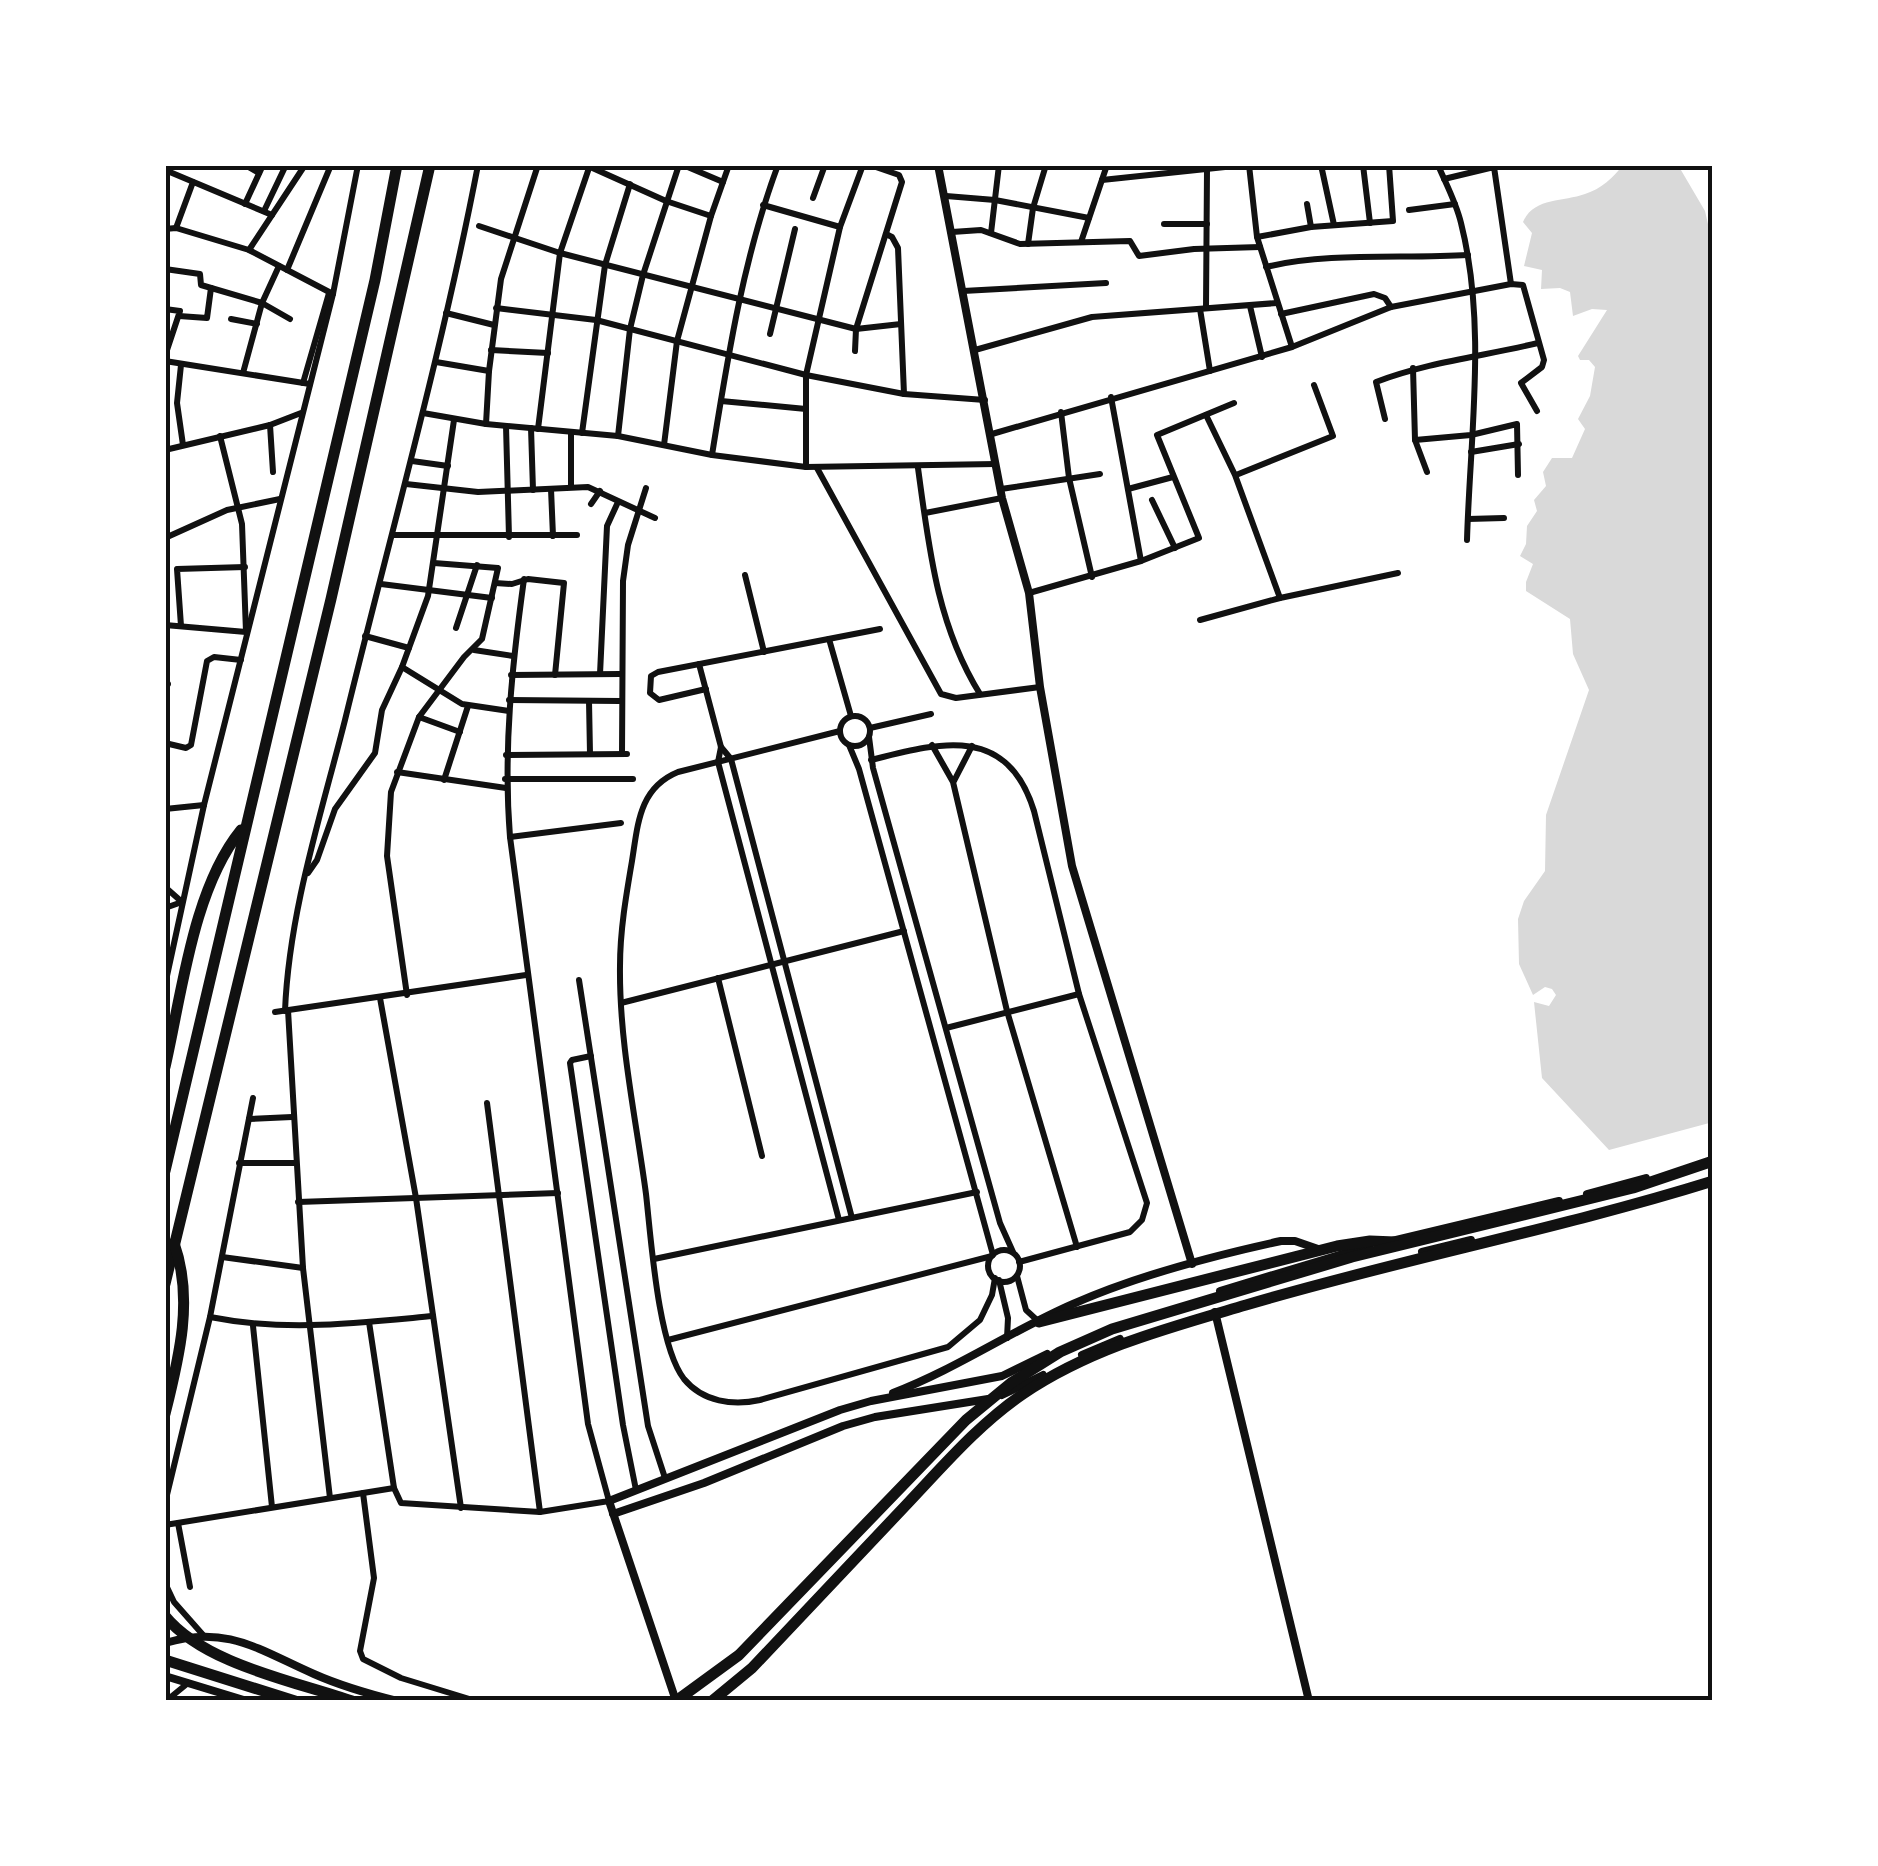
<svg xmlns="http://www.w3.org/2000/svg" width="1878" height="1866" font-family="'Sofia Sans Condensed',sans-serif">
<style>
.water{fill:#d9d9d9}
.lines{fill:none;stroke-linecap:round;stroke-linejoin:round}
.minor{stroke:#111;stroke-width:6}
.tertiary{stroke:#111;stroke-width:8}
.motorway{stroke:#111;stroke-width:11}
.neatline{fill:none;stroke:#111;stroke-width:4}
</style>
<rect width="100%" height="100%" fill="#fff"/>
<path class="water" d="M1623 165H1678L1705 211 1713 246V1122L1609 1150 1542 1078 1534 1002 1549 1006 1556 995 1552 989 1545 987 1533 995 1519 964 1518 919 1524 901 1545 871 1546 815 1589 690 1573 654 1570 619 1526 591V582L1533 564 1520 556 1526 544 1527 526 1537 511 1534 500 1546 486 1543 472 1552 458H1572L1585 429 1578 419 1590 396 1595 367 1589 360H1580L1578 356 1607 310 1592 309 1573 316 1570 292 1560 288 1541 289 1542 270 1524 266 1532 233 1523 222C1534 197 1563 202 1585 194 1601 189 1613 178 1623 165Z"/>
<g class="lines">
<g class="minor">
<polyline points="245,165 259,173"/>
<polyline points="683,165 723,182"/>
<polyline points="1249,165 1257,237 1292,347"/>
<polyline points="1321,165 1334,225"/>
<polyline points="1363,165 1370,223"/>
<path d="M1438 165C1446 184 1456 202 1461 223 1487 326 1470 435 1467 540"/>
<polyline points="588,166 666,201 711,216"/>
<polyline points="165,170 272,215"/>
<polyline points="1444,179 1494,167 1511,284"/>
<polyline points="1102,180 1244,165"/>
<polyline points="946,196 995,200 1089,218"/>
<polyline points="813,198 825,165"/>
<polyline points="245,204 263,165"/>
<polyline points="1307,204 1311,227"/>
<polyline points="763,205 840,227"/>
<polyline points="1409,210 1455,204"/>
<polyline points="264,211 286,165"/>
<polyline points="1164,224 1207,224"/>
<polyline points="479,226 560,253 856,329 901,324"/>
<polyline points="176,228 193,182"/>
<polyline points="165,229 176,228 249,250 333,294"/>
<polyline points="952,232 981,230 1020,244 1130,241 1139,256 1194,249 1260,247"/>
<polyline points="991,233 999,165"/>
<polyline points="886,234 892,237 898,248 904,394"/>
<polyline points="1257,237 1311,227 1393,221 1389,165"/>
<polyline points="1081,242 1107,165"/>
<polyline points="1028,244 1033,208 1046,165"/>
<polyline points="249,250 305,165"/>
<path d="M1266 267C1328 252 1403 259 1468 255"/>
<polyline points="165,269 200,274 201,285 262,303 290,319"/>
<polyline points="287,270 331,165"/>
<polyline points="963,291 1106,283"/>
<polyline points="1250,306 1262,357"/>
<polyline points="496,308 596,320 806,375 904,394 985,400"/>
<polyline points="1206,308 1207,170"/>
<polyline points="165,309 180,311 165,356"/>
<polyline points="1200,309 1210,371"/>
<polyline points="446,313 494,325"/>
<polyline points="1281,314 1374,294 1385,298 1391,307"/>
<polyline points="179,316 207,318 211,288"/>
<polyline points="231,319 257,324"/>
<polyline points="770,334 795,229"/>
<polyline points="491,350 548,353"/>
<polyline points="975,350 1092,317 1277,303"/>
<polyline points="855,351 856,329 902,182 899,175 870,165"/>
<polyline points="165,361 310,384"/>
<polyline points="436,362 489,371"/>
<polyline points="181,365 177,403 183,445"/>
<polyline points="1413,368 1415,440 1427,472"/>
<polyline points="243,373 262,303 279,266"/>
<polyline points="303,383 329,293"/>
<polyline points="1111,397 1141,561"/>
<polyline points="721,401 806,409"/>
<polyline points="1061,412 1069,478 1092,577"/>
<polyline points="423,413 486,424 618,436 712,455 806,467 996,464"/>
<polyline points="1206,415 1235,475 1280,598"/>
<path d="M1385 419 1376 382C1428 362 1484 356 1538 343"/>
<polyline points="486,424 489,371 501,279 538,165"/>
<polyline points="270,425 273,472"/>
<polyline points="506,426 509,537"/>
<polyline points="531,428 533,490"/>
<polyline points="538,429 560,253 590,165"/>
<polyline points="571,432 571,487"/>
<polyline points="582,433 605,265 630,184"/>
<polyline points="992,434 1292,347 1391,307 1511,284 1523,285 1544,360 1542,367 1521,383 1537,411"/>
<polyline points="618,436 630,329 643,275 679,165"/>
<polyline points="1415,440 1471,435 1517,424 1518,475"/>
<polyline points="664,445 677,341 711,216 729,165"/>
<polyline points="165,450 270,425 301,413"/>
<polyline points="1471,452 1519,444"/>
<path d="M712 455C728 356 743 259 778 165"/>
<polyline points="412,461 448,466"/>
<polyline points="806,467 806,375 840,227 863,165"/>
<polyline points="817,468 941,694 956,698 1040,687"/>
<path d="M918 468C929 548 937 625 980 694"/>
<polyline points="1236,475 1333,436 1314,385"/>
<polyline points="406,484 478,492 588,487 655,518"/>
<polyline points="551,489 553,536"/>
<polyline points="1001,489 1100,474"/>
<polyline points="1128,489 1173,477"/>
<polyline points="1152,500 1175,548"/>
<polyline points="591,504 600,491"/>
<polyline points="925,513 1002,498"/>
<polyline points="1468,519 1504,518"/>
<polyline points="393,535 577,535"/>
<polyline points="165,538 227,510 280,499"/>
<polyline points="745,575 764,652"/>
<polyline points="495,583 512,584 528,579 564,583 555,675"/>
<polyline points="381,584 492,598"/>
<polyline points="1029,593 1141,561 1199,538 1157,435 1234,403"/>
<polyline points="1200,620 1280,598 1398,573"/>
<polyline points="165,625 246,632 242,524 220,436"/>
<polyline points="181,626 177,569 245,567"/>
<polyline points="456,628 477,565"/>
<polyline points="365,636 409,648"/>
<polyline points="829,639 851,716"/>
<polyline points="474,650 513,656"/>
<polyline points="699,664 721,747 718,762 839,1220"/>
<polyline points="402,667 462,704 509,711"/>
<polyline points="600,674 607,526 618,502"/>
<polyline points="511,675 620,674"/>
<polyline points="165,684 168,684"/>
<polyline points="706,689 659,700 650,693 651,676 658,672 880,629"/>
<polyline points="509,700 620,701"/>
<polyline points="589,701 590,754"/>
<circle cx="855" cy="731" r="15"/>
<polyline points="419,717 460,732"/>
<polyline points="870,728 931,714"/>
<path d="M840 731 678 772C639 788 638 824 632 861 626 896 620 931 620 966 619 1042 636 1119 646 1194 651 1238 658 1346 684 1379 703 1402 733 1406 760 1400L948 1347 980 1320 992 1295 995 1278"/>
<polyline points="869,737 873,768 1000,1223 1013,1252"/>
<polyline points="165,743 186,748 191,745 207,661 214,657 241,660"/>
<polyline points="849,745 859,769 993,1255"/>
<polyline points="932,745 953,782 1007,1011 1077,1247"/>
<polyline points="721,747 731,759 852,1218"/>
<polyline points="622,754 623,581 628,545 646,488"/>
<polyline points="506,755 627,754"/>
<path d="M871 760C938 743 1007 723 1034 811L1079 994 1147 1203 1142 1220 1130 1232 1019 1262"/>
<polyline points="397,772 506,788"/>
<polyline points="505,779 633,779"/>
<polyline points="444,780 468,706"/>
<polyline points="954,781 972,746"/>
<polyline points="165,809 204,805"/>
<polyline points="510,837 621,823"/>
<polyline points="308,873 317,860 335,809 375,753 382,710 402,667 428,596 454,420"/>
<polyline points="165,887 182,902 165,908"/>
<polyline points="718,978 762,1156"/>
<polyline points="579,980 648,1426 665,1478"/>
<polyline points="165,985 204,805 333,294 358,165"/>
<polyline points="407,995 387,856 391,792 419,717 464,657 482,639 498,568 434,563"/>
<polyline points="380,998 416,1198 461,1508"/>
<polyline points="621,1003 904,931"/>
<polyline points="288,1010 303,1268 330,1498"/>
<path d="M285 1011C289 912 321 815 345 720 390 536 442 352 478 165"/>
<polyline points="275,1012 526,975"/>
<polyline points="946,1028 1079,994"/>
<polyline points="591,1056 572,1060 570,1063 623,1425 636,1490"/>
<polyline points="487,1103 540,1512"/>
<polyline points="249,1119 292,1117"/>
<polyline points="239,1163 295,1163"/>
<polyline points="298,1202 558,1193"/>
<circle cx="1004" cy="1266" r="16"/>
<polyline points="222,1257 303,1268"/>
<polyline points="654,1259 977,1192"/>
<polyline points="1017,1276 1026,1310 1038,1321"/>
<polyline points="999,1280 1008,1318 1007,1338"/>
<path d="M210 1317C285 1332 357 1323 433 1316"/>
<path d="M369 1322 394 1488 401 1503 540 1512 609 1501 588 1424 510 837C503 750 512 666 524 579"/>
<polyline points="253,1326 272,1507"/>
<polyline points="668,1340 992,1256"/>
<polyline points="363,1493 374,1578 360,1651 363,1659 401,1678 476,1701"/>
<polyline points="165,1503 210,1317 253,1098"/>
<polyline points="178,1523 190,1587"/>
<polyline points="165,1525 394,1488"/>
<polyline points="165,1583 174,1602 204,1636"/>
<polyline points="166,1701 188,1683"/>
</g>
<g class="tertiary">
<polyline points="938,165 1002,498 1029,593 1040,687 1072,866 1192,1264"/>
<polyline points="1587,1194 1646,1178"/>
<polyline points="1392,1241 1559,1201"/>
<polyline points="1422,1252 1471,1240"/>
<polyline points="1220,1291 1369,1246"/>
<polyline points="1215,1312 1309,1701"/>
<polyline points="1082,1355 1120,1339"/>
<path d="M893 1393C956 1369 1011 1331 1073 1304 1138 1275 1212 1256 1281 1241H1295L1321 1250"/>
<polyline points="1002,1395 1043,1375"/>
<polyline points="613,1514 704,1483 843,1426 875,1417 988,1399"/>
<path d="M165 1643C227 1624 261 1651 314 1674 341 1686 369 1694 397 1701"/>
<polyline points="165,1676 247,1701"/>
<polyline points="676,1701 609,1501 840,1410 871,1401 1002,1376 1047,1354"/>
</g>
<g class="motorway">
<path d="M165 1067C182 993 193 889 241 830"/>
<polyline points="165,1171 375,280 397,165"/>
<polyline points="165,1284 331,599 430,165"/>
<polyline points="1039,1322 1337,1246 1370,1241 1395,1242"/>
<path d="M165 1414C179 1358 194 1299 174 1243"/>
<path d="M165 1616C204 1664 294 1681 352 1701"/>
<polyline points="165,1660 295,1701"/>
<polyline points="676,1701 739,1655 966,1420 1011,1383 1060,1352 1112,1329 1352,1257 1633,1188 1713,1161"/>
<path d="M712 1701 752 1668C804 1613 856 1558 908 1503 944 1465 979 1424 1023 1394 1091 1348 1168 1328 1246 1305 1401 1259 1559 1229 1713 1181"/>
</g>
</g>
<rect width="1878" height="1866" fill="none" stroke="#ffffff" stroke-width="335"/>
<rect x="168" y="168" width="1542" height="1530" class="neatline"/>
</svg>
